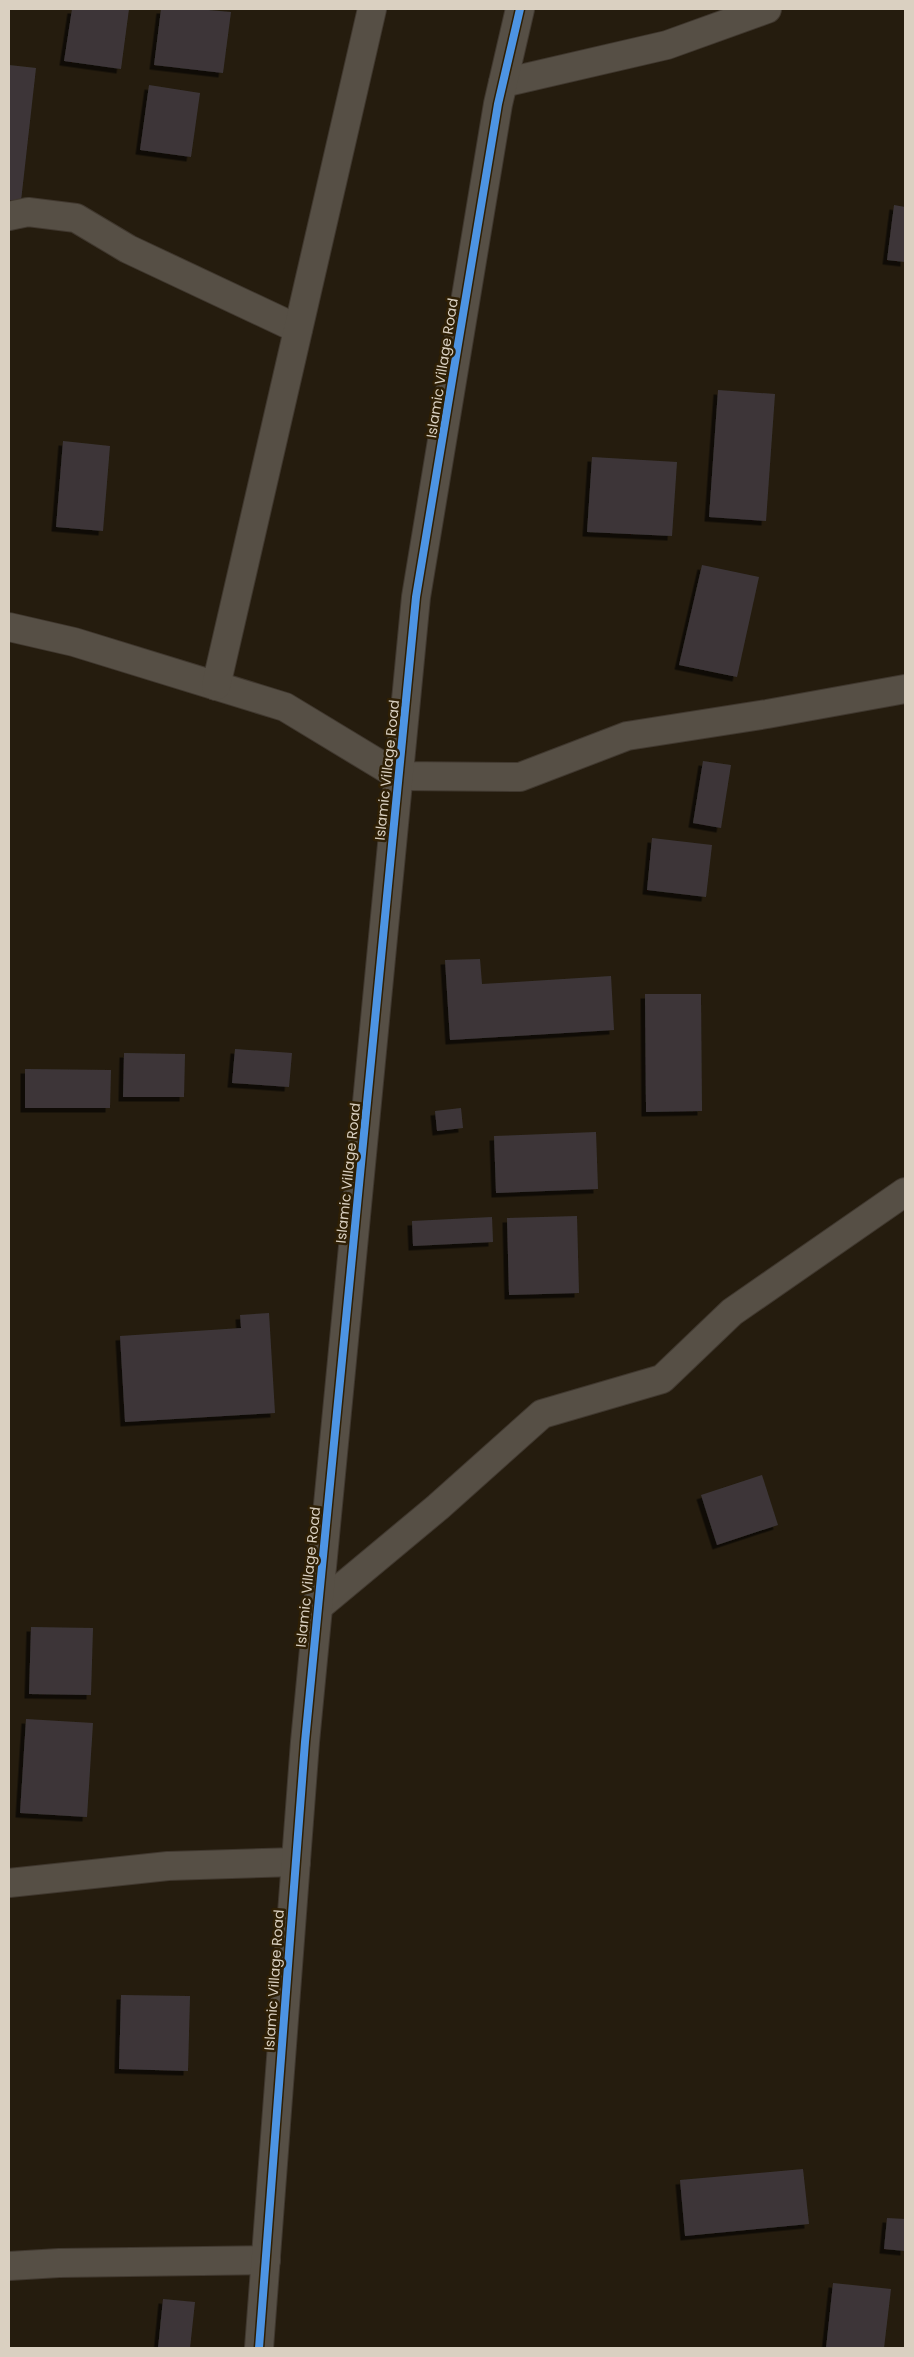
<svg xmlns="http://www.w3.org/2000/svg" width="914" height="2357" font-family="Poppins,sans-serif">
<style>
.building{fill:#3c3639;filter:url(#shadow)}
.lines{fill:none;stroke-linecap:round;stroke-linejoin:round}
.minor-casing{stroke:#40382f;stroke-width:30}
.minor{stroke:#564f45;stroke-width:28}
.cycleway-casing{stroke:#2e1f05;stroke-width:11}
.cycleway{stroke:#4d94e3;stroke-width:8}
.labels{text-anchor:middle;stroke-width:5;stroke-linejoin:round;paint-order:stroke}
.street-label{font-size:14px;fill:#dad0c1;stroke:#2e1f05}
</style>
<defs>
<filter id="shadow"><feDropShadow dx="-4.5" dy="4.5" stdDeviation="0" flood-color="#0009"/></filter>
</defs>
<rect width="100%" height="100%" fill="#251c0e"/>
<g class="building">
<polygon points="72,9 129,9 121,69 64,61"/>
<polygon points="161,9 197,9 231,12 223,73 154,65"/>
<polygon points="9,65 36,68 21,201 9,200"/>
<polygon points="149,85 200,93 191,157 140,150"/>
<polygon points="894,205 905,207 905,262 887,260"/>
<polygon points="718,390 775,394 766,521 709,517"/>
<polygon points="63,441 110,446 103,531 56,527"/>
<polygon points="592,457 677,462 672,536 587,532"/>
<polygon points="702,565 759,577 737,677 679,665"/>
<polygon points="703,761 731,765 721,828 693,823"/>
<polygon points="652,838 712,845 706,897 647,890"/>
<polygon points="480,959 482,984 611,976 614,1030 450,1040 445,960"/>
<polygon points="645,994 701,994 702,1111 646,1112"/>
<polygon points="235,1049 292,1053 289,1087 232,1083"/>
<polygon points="124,1053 185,1054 184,1097 123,1097"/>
<polygon points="25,1069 111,1070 110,1108 25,1108"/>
<polygon points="461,1108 463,1128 437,1131 435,1111"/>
<polygon points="596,1132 598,1189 496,1193 494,1136"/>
<polygon points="577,1216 579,1293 509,1295 507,1218"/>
<polygon points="492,1217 493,1242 413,1246 412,1221"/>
<polygon points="269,1313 275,1413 125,1422 120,1336 241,1328 240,1315"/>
<polygon points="762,1475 778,1525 717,1545 701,1495"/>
<polygon points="31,1627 93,1628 91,1695 29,1694"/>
<polygon points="26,1719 93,1723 87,1817 20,1813"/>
<polygon points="121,1995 190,1996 188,2071 119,2069"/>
<polygon points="803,2169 809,2224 685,2236 680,2180"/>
<polygon points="887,2218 905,2219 905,2251 884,2249"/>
<polygon points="833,2283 891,2289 884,2348 826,2348"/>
<polygon points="163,2299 195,2302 190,2348 158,2348"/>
</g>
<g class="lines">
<defs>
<g id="minor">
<polyline points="503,83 667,45 767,9"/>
<polyline points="9,216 28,212 76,218 128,249 298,329"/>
<polyline points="9,627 74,642 285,707 399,776 520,777 627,736 767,714 905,689"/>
<polyline points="216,686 372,9"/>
<polyline points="318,1607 438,1507 542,1414 662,1379 732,1312 905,1192"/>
<polyline points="9,1883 168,1866 296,1862"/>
<polyline points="9,2266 59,2263 266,2260"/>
<polyline points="259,2348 305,1742 416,597 498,104 520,9"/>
</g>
</defs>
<use href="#minor" class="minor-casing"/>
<use href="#minor" class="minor"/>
<defs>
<polyline id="cycleway" points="259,2348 305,1742 416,597 498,104 520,9"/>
</defs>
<use href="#cycleway" class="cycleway-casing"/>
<use href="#cycleway" class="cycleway"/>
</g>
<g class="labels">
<g class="street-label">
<text transform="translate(442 368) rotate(-81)" y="5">Islamic Village Road</text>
<text transform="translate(387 770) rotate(-84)" y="5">Islamic Village Road</text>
<text transform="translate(348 1173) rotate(-84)" y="5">Islamic Village Road</text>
<text transform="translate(308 1577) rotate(-84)" y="5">Islamic Village Road</text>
<text transform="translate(274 1980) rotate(-86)" y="5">Islamic Village Road</text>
</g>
</g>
<rect width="914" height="2357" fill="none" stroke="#dad0c1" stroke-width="20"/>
</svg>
